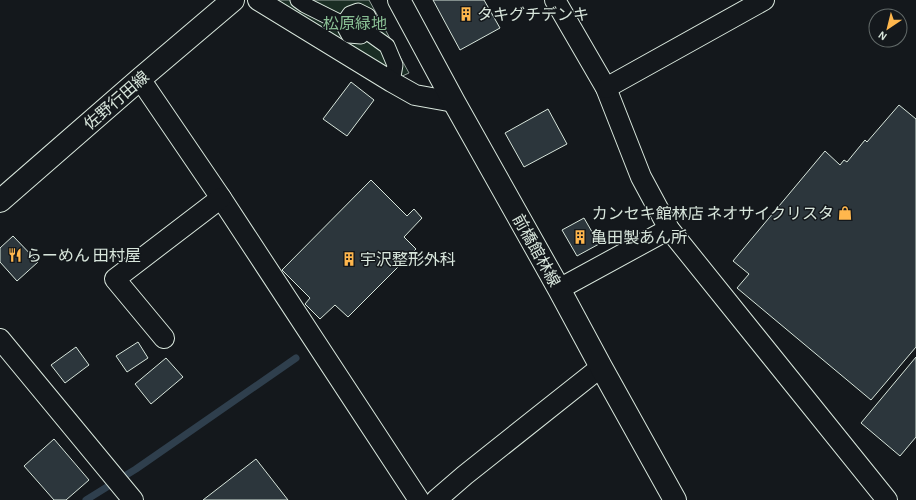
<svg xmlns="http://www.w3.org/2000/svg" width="916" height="500" font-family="'Alegreya Sans','Noto Sans JP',sans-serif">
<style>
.green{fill:#1a2d24;stroke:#939e99}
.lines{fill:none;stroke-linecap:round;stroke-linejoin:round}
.stream{stroke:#2f3f4d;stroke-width:7}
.building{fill:#2c363c;stroke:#d8e6dc}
.pedestrian-casing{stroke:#d8e6dc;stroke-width:17}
.minor-casing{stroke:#d8e6dc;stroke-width:22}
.primary-casing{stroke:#d8e6dc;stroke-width:24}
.pedestrian{stroke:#14181c;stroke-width:15}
.minor{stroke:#14181c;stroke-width:20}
.primary{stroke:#14181c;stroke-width:22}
.labels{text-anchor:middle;stroke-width:3;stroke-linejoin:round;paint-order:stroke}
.poi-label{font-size:16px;fill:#d8e6dc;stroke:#14181c;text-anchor:start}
.park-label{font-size:16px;fill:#8ac095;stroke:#14181c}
.street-label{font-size:16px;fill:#d8e6dc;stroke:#14181c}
</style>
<rect width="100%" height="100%" fill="#14181c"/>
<polygon class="green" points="275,0 369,0 409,73 398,78"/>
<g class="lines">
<polyline class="stream" points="86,500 136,469 296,358"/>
</g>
<g class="building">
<polygon points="433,0 484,0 500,28 460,50"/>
<polygon points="351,82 374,100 347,136 323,119"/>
<polygon points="899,105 916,119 916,347 871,400 737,288 749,274 733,261 825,151 840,165 844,160 847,162 865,140 867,142"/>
<polygon points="548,109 567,144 524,167 505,133"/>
<polygon points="371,180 407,216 414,209 422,218 404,237 416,249 348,317 335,305 320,319 305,304 310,298 282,270"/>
<polygon points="584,218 599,244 577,256 562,230"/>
<polygon points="13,236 38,262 17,281 0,262 0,248"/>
<polygon points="138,342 148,358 127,372 116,356"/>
<polygon points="76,347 89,365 65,383 51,365"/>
<polygon points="916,357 916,437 900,456 861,423"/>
<polygon points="166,358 183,377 151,404 135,384"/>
<polygon points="54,439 89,480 66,500 54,500 24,466"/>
<polygon points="256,459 288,500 203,500"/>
</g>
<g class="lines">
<defs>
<g id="pedestrian">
<polyline points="298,0 305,5 343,24"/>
<polyline points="366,31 370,25 368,16 358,11 350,14 343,24 349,35 361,36 366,31 387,46 395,65 392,82"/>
</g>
<g id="minor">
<polyline points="258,0 392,82 415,95 454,102"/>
<polyline points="555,0 606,88 641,177 669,229 887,500"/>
<polyline points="140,79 221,198 419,500"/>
<polyline points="606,88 764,0"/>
<polyline points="559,289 669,229"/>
<polyline points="164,338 115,279 221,198"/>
<polyline points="0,339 133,500"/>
<polyline points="436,500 465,475 601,367"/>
</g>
<g id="primary">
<polyline points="399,0 454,102 559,289 601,367 675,500"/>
<polyline points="0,201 140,79 233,0"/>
</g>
</defs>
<use href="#pedestrian" class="pedestrian-casing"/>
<use href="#minor" class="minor-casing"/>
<use href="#primary" class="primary-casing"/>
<use href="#pedestrian" class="pedestrian"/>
<use href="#minor" class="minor"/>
<use href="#primary" class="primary"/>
</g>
<defs>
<symbol id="building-bare" viewBox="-9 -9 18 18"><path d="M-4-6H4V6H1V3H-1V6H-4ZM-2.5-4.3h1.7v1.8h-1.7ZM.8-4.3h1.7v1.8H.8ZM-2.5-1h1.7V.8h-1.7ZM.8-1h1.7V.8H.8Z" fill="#ffb74d" stroke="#14181c" stroke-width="2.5" paint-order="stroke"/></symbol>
<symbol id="shop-bare" viewBox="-9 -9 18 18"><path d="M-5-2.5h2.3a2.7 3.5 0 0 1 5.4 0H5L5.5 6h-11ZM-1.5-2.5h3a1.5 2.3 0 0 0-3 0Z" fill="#ffb74d" stroke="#14181c" stroke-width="2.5" paint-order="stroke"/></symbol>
<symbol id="restaurant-bare" viewBox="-9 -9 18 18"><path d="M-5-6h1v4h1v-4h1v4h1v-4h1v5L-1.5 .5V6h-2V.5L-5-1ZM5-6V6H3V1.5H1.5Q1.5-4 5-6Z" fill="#ffb74d" stroke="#14181c" stroke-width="2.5" paint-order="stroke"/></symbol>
</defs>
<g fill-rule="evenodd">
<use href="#building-bare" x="456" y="4" width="20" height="20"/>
<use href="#shop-bare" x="835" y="203" width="20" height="20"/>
<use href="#building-bare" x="570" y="227" width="20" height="20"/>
<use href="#restaurant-bare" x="5" y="245" width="20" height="20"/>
<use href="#building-bare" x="339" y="249" width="20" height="20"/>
</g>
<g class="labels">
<g class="poi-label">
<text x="477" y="20">タキグチデンキ</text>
<text x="834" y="219" text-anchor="end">カンセキ館林店 ネオサイクリスタ</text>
<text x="591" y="243">亀田製あん所</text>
<text x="26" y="261">らーめん 田村屋</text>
<text x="360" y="265">宇沢整形外科</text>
</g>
<g class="park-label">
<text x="355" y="29">松原緑地</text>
</g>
<g class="street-label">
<text transform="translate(116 100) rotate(-41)" y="6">佐野行田線</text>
<text transform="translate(537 250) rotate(61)" y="6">前橋館林線</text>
</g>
</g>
<g transform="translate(888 28) rotate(215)"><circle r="19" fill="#14181c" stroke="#626a69"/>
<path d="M0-3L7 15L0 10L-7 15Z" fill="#ffb74d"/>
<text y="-6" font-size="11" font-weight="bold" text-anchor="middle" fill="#d8e6dc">N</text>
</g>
</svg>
